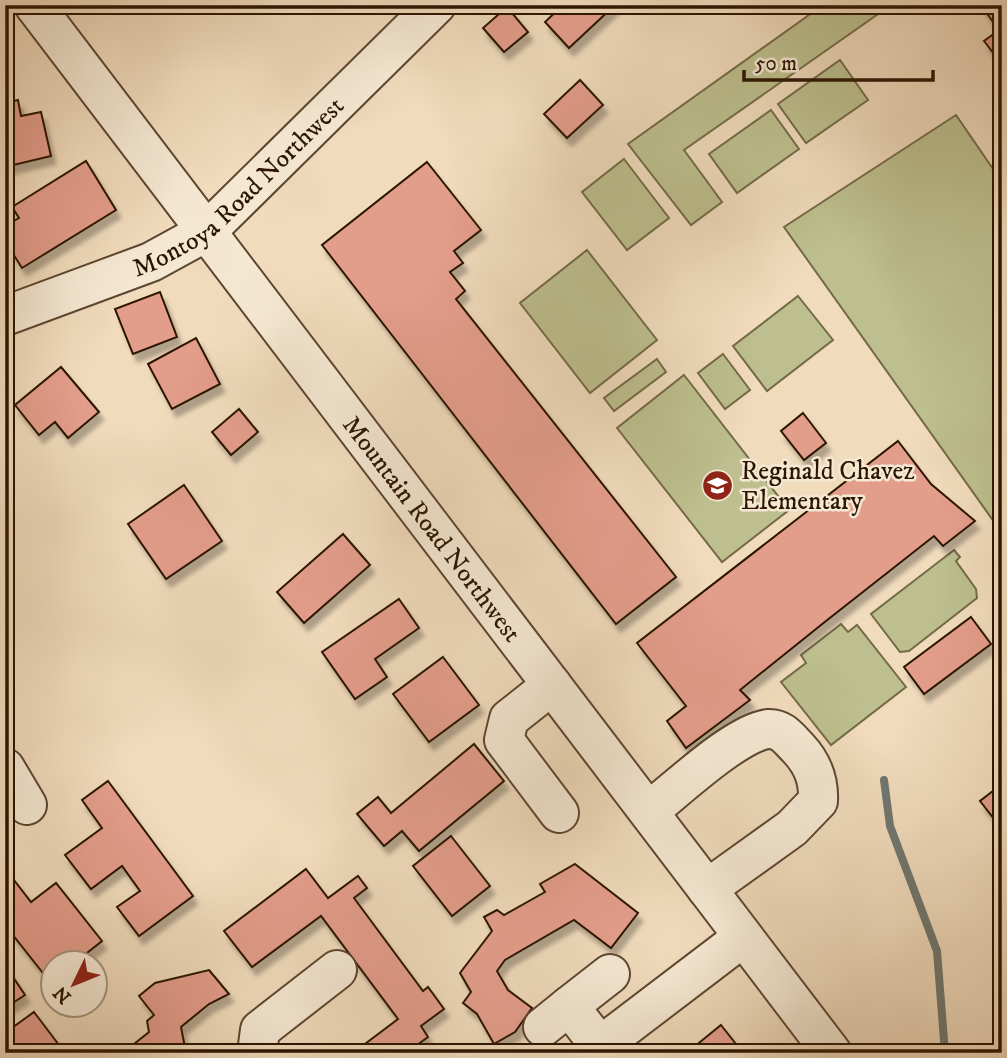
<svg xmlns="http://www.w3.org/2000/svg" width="1007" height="1058" font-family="'IM FELL DW Pica',serif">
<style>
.green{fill:#bdbf8e;stroke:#746a48;stroke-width:2}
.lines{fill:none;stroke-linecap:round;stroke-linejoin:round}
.stream{stroke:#707770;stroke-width:8}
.building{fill:#e39d8b;stroke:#2c1501;stroke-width:2;filter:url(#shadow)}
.minor-casing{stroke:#5d4630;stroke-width:42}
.minor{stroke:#f5e8d3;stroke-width:38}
.labels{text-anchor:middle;stroke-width:5;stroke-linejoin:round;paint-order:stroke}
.street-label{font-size:26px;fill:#2c1501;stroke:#f5e8d3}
.poi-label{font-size:26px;fill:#2c1501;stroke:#f5e8d3;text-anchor:start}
</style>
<defs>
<filter id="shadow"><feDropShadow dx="4.5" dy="8" stdDeviation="2" flood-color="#0004"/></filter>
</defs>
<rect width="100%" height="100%" fill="#f0dbbc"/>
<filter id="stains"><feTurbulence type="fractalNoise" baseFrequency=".00286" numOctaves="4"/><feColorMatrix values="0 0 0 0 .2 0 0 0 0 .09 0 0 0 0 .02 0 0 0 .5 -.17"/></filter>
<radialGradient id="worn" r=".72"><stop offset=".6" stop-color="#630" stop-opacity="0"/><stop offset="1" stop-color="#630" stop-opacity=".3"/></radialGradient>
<g class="green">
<polygon points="823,5 891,5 684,150 722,202 691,225 628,144"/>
<polygon points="840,60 868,100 806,143 778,104"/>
<polygon points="771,110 799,149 737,193 709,154"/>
<polygon points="956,115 1002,182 1002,533 784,227"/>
<polygon points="624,159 669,218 627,250 582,192"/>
<polygon points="587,250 657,340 590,393 520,303"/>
<polygon points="798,296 833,340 767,391 733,346"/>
<polygon points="723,354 750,390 725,409 698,373"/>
<polygon points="657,359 666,372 614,411 604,398"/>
<polygon points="684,375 789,510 722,562 617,428"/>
<polygon points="954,550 960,557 956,561 976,589 977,598 909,651 900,652 871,614"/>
<polygon points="841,624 848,632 857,625 906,687 831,745 781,682 806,663 801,655"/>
</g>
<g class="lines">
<polyline class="stream" points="884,780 890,826 937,951 945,1053"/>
</g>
<g class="building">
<polygon points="563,5 615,5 569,48 545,22"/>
<polygon points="981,5 1002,5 1002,16 993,22"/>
<polygon points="507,7 528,32 504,52 483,28"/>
<polygon points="1002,28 1002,64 984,41"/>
<polygon points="580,80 603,105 567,138 544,114"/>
<polygon points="18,100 21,116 41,112 51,156 5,167 5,103"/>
<polygon points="86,161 116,210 22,268 5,241 5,226 19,218 12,207"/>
<polygon points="427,162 481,230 454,251 463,263 450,272 465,291 456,299 676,577 616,624 322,245"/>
<polygon points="160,292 177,337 133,354 115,309"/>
<polygon points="196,338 220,384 172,409 148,364"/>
<polygon points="61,367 99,412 68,438 55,422 39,435 15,405"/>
<polygon points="239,409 258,432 231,455 212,432"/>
<polygon points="803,413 826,443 804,460 781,431"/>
<polygon points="898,441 931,484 975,521 943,546 934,536 826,621 740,690 750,700 686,748 667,721 686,706 637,643"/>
<polygon points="184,485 222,541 166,579 128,524"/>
<polygon points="343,534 370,565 304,623 277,592"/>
<polygon points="399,599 419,628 375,659 387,677 355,699 322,652"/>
<polygon points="971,617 991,644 924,694 904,667"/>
<polygon points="443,657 479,705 429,742 393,694"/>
<polygon points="474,744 504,781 419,851 402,831 384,846 357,814 378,797 391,813"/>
<polygon points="108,781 193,896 139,936 117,907 140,891 122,866 91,889 65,855 102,828 82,800"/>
<polygon points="1002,784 1002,829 980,801"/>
<polygon points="451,836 490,886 452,916 413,866"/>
<polygon points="575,864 638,913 611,948 574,920 505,960 497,971 508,990 532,1008 515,1032 494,1044 477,1014 463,1003 471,992 460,973 492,931 484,917 497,910 504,915 545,892 540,884"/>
<polygon points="306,869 328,898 358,876 367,888 354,898 423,991 428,987 444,1009 421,1026 428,1037 417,1045 423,1053 353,1053 398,1019 321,916 252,967 224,931"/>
<polygon points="14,880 31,902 56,883 102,941 73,964 52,964 50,982 5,925 5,886"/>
<polygon points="5,965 25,995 5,1008"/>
<polygon points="209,970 229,994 209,1004 181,1027 186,1053 130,1053 129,1048 149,1032 147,1021 154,1015 139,996 155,983"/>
<polygon points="34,1012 65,1053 11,1053 15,1050 5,1033"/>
<polygon points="721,1025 743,1053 691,1053 689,1051"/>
</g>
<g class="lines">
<defs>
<g id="minor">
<path id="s1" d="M34 5 832 1053"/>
<path id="s2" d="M5 316 151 262 206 232 436 5"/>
<polyline points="552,685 509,719 504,740 559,813"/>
<polyline points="5,768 27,805"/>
<path d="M649 811C676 790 736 733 768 729 782 728 789 739 798 748 813 764 819 780 818 801L792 828 707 889"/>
<polyline points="543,1027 569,1006"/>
<polyline points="600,1046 569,1006 610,974"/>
<polyline points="257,1053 260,1030 337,970"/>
<polyline points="591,1053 742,938"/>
</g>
</defs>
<use href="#minor" class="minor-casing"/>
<use href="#minor" class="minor"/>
</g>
<defs>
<symbol id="school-disc" viewBox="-11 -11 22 22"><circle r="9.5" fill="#8f2418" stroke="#f5e8d3"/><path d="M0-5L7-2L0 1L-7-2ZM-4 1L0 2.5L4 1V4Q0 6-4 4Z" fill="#fff"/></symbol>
</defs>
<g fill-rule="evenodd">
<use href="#school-disc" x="700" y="468" width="35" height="35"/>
</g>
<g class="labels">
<g class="street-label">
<text dy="9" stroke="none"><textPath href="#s2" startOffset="271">Montoya Road Northwest</textPath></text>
<text dy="9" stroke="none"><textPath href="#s1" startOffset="658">Mountain Road Northwest</textPath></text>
</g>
<g class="poi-label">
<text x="741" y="479">Reginald Chavez<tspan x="741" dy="30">Elementary</tspan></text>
</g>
</g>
<rect width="1007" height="1058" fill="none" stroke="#f0dbbc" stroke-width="28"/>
<rect x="7" y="7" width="993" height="1044" fill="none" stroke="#2c1501" stroke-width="3.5"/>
<rect x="14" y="14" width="979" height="1030" fill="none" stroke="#2c1501" stroke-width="2"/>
<g transform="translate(74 984) rotate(227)"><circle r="33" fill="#f5e8d3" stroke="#a5947f" stroke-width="2"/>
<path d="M0-5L12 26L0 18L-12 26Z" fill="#8f2418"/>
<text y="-10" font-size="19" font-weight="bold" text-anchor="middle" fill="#2c1501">N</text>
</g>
<path d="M744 70v10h189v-10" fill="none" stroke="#2c1501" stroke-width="3.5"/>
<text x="755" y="70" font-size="21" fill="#2c1501" stroke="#f5e8d3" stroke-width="5" paint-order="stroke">50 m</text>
<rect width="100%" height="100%" filter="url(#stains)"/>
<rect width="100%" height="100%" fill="url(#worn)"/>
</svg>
